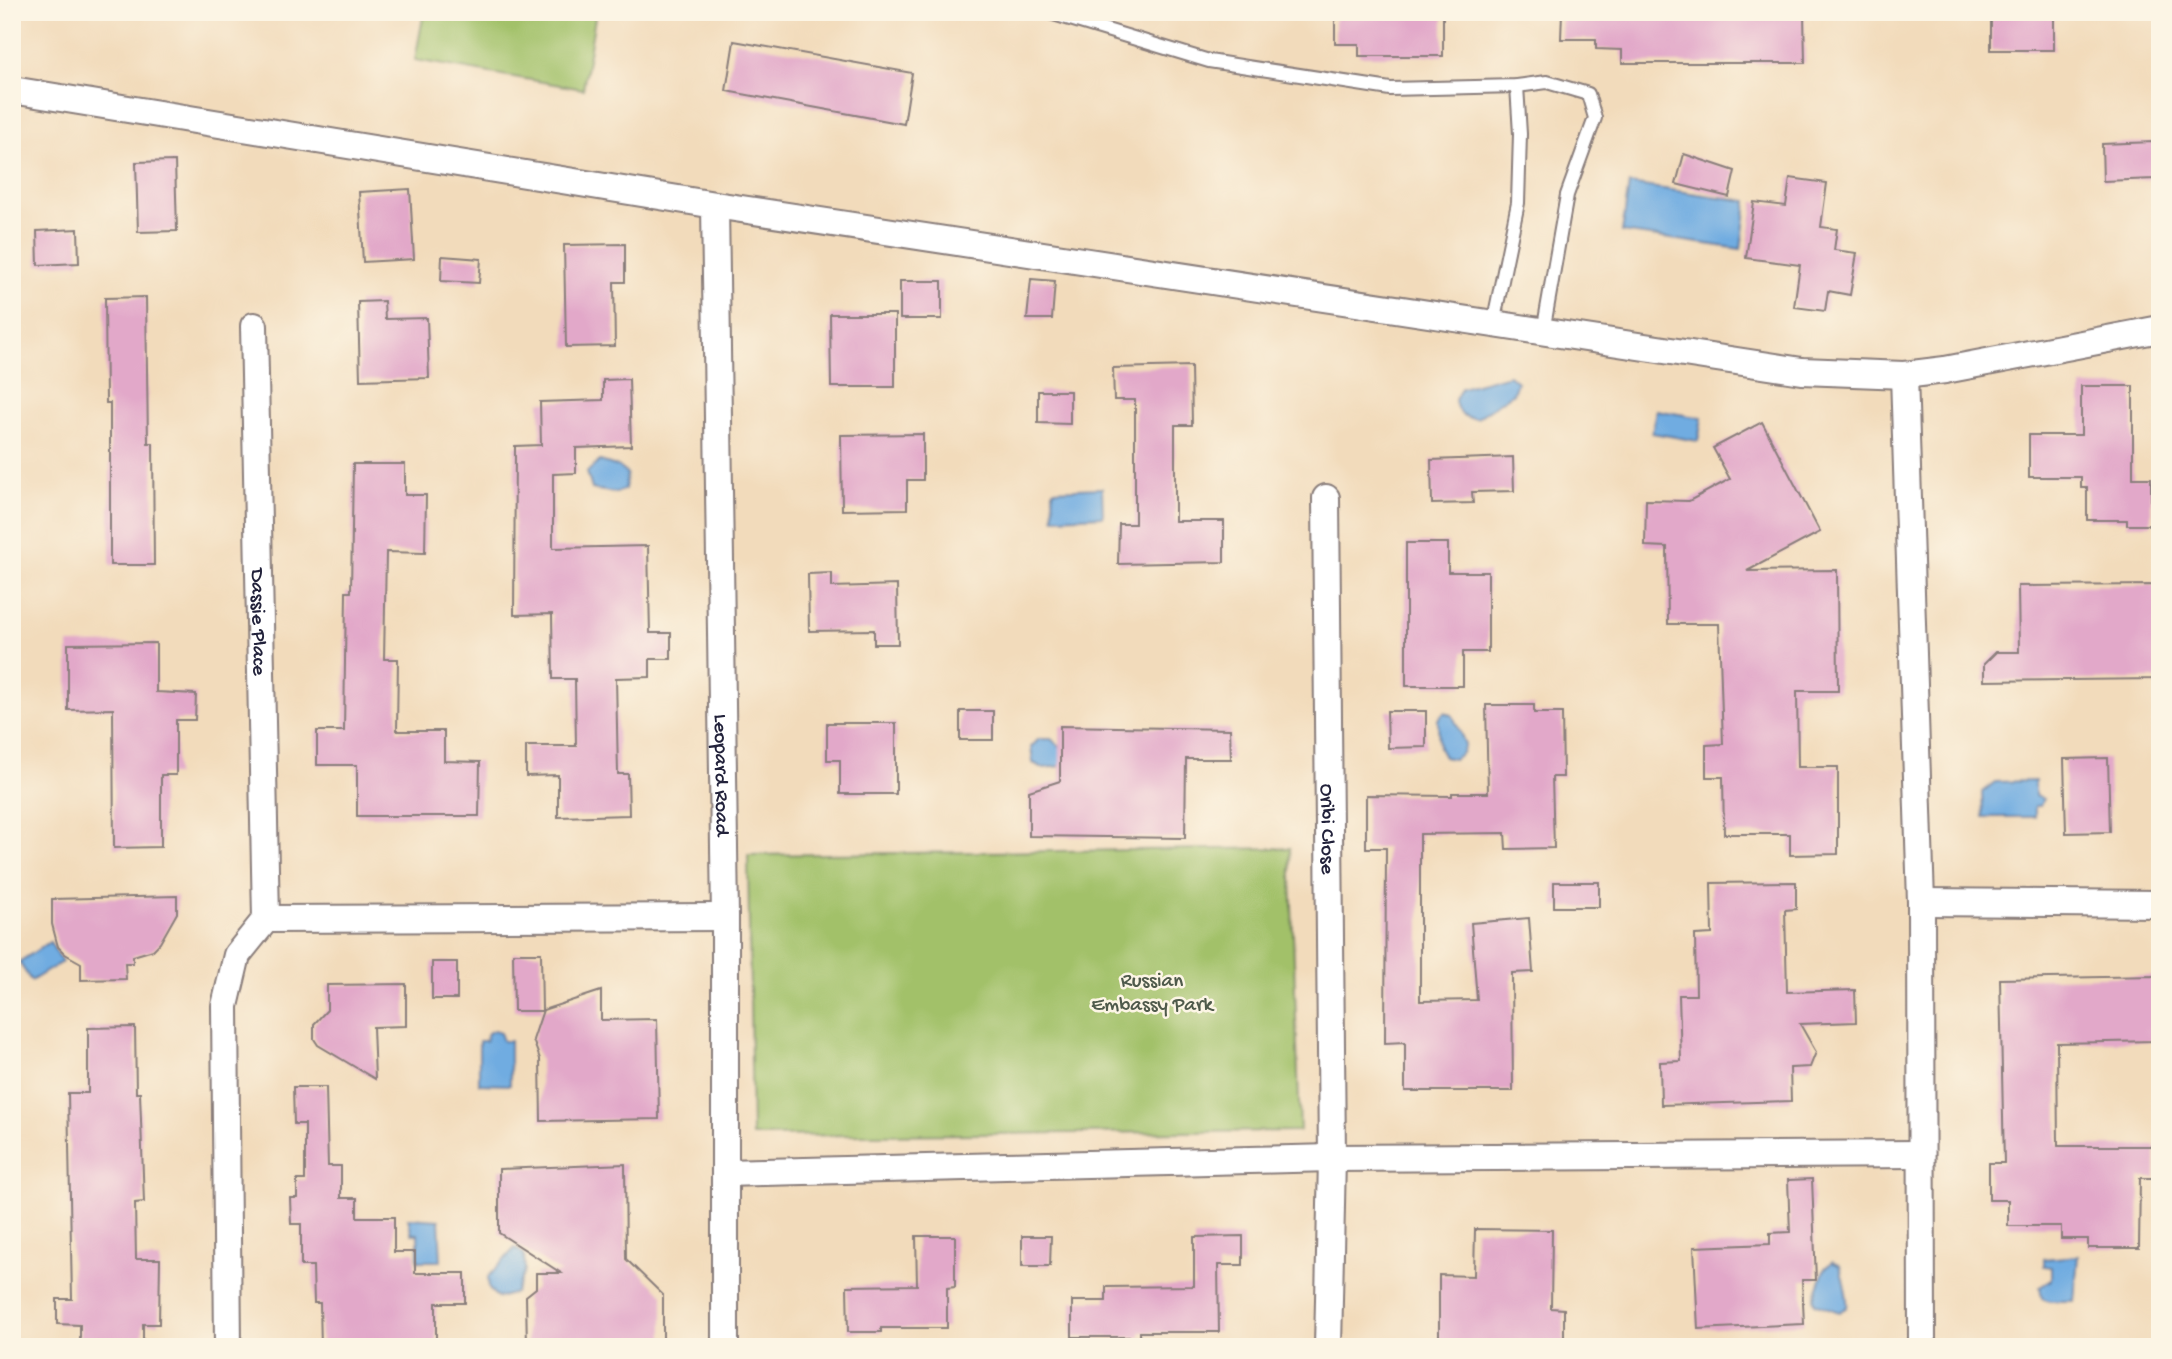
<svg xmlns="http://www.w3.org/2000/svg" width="2172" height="1359" font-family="'Gochi Hand',sans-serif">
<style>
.green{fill:#a2c169;stroke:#627252;stroke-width:2}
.water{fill:#6face1;stroke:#48678e;stroke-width:2}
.building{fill:#e2a8c9}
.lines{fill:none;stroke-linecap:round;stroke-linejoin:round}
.service-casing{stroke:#8a7e7b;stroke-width:16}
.minor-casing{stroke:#8a7e7b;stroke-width:30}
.service{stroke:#fff;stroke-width:12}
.minor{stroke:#fff;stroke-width:26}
.labels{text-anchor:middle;stroke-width:5;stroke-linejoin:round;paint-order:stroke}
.street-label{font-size:21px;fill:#22223b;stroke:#fcf5e5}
.park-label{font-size:21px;fill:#4f5a4b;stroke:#fcf5e5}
</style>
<rect width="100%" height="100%" fill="#fcf5e5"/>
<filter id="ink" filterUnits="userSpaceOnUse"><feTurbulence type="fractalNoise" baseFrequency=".0143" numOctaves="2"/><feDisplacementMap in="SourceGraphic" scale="14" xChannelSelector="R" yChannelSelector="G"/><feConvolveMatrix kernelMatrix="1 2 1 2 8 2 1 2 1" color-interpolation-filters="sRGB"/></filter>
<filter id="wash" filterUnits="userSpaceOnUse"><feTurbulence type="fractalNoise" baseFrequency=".00686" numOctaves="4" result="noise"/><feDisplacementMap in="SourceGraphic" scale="28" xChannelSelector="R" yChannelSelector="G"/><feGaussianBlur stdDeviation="1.57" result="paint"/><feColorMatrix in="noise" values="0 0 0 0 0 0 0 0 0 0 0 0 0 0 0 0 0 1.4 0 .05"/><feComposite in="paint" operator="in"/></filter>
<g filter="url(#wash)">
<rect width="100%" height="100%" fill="#f2dbbb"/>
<g class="green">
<polygon points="424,12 596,12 583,89 415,60"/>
<polygon points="1290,848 1300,1131 752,1136 748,855"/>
</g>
<g class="water">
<polygon points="1629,184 1747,201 1741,249 1622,232"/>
<path d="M1509 375 1517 382 1513 393 1477 418C1464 419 1456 412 1455 400L1461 388Z"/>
<polygon points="1656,410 1702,418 1698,441 1652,433"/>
<polygon points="600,461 619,467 627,474 625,489 616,493 592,489 587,472"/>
<polygon points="1102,488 1103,516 1054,518 1053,490"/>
<polygon points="1444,712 1453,716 1465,744 1462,753 1454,759 1444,757 1439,748 1438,719"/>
<polygon points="1039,739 1051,739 1072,756 1071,765 1043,768 1033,763 1031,747"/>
<polygon points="2035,781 2035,796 2043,799 2040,806 2035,806 2035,817 1983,817 1982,792 1995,782"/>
<polygon points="50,942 62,962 31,981 19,962"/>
<polygon points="494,1030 500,1033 503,1041 510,1041 510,1085 479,1084 479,1041 485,1041 488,1033"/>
<polygon points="408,1218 439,1220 441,1261 418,1261 418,1234 412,1234"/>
<polygon points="515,1248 524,1254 525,1270 515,1293 498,1298 489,1289 488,1277"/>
<polygon points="2078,1256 2074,1301 2049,1301 2042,1298 2040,1287 2051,1280 2051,1267 2044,1266 2044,1259"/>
<path d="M1832 1262 1840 1266C1842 1276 1849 1300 1847 1307L1839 1312 1815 1303 1814 1298 1825 1268Z"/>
</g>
<g id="blocks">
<g class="building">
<polygon points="1335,12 1443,12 1443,56 1359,56 1359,44 1335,44"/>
<polygon points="1562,12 1804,12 1805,63 1622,63 1622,50 1596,49 1596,39 1561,39"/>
<rect x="1991" y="12" width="63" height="38"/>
<polygon points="734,41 912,73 904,124 726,91"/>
<polygon points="2154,142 2155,179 2103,181 2102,144"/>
<polygon points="1684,154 1735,171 1729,197 1676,184"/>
<polygon points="175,161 177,231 138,232 136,162"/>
<polygon points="1790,178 1827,183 1821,227 1837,229 1834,250 1857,253 1850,295 1828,291 1825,311 1794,307 1800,265 1746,258 1754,202 1786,206"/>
<polygon points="410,189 414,259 363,262 359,192"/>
<polygon points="78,229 79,263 38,265 37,231"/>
<polygon points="625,244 625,282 614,282 615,346 566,347 564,245"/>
<polygon points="442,256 481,259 479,283 441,281"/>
<polygon points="1031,279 1055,281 1052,319 1027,319"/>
<rect x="900" y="281" width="42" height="38"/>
<polygon points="146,297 148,443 153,443 154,565 110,565 110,403 106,403 105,298"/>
<polygon points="384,301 385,319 427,318 429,378 360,380 358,302"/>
<polygon points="830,314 895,314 895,387 831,387"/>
<polygon points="1191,366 1192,425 1175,425 1175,521 1224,521 1224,562 1118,564 1119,524 1135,524 1135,400 1114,400 1113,368"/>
<polygon points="629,379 631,446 576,448 576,473 553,474 553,548 648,546 650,633 671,633 671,659 650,659 650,677 616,678 618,774 628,774 629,815 558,817 558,775 526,776 526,746 576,746 575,679 553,679 552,614 514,615 515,446 541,445 540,402 603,400 603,380"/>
<polygon points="2081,386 2133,386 2133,478 2151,478 2151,525 2127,525 2127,520 2087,520 2087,488 2081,488 2081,477 2029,477 2029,435 2081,435"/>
<polygon points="1038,391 1070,391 1070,424 1038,423"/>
<polygon points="1762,422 1820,532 1747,571 1837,570 1838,691 1797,691 1798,767 1838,767 1838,854 1790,855 1790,834 1724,834 1723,777 1706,777 1706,745 1723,744 1719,624 1668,624 1667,547 1645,546 1646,500 1689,501 1730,479 1713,448"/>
<polygon points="923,434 923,480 907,480 907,509 842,510 841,435"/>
<polygon points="1513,457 1514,491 1472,492 1473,503 1432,504 1431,460"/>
<polygon points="353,464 405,464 405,495 426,495 425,553 386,552 384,659 398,659 397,731 444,731 444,761 480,762 479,816 357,816 357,765 317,765 317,731 344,731 346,592 351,592"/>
<polygon points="1406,543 1448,543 1448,572 1488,572 1488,652 1463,652 1463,686 1406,686"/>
<polygon points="832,573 832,587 897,585 898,644 874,644 874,630 809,631 808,574"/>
<polygon points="2157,585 2159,679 1984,681 1984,664 1996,652 2019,652 2018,586"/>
<polygon points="156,643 156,692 196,694 195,720 176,720 176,775 161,775 161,847 114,848 113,709 68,710 68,644"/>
<polygon points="1486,705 1534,705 1534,713 1562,713 1563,777 1552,777 1554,848 1506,849 1505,833 1420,834 1420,1001 1477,1000 1471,923 1529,918 1533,972 1512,973 1513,1091 1405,1091 1405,1042 1385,1043 1386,848 1366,848 1366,795 1452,796 1452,793 1488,793"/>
<rect x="960" y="711" width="33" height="29"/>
<polygon points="1387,711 1426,711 1426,747 1388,748"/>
<polygon points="827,723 896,723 896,794 840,794 840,760 827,760"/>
<polygon points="1060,726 1230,729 1231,759 1186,759 1185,838 1029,836 1029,791 1060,781"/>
<polygon points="2108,758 2110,832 2066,833 2064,759"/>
<rect x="1554" y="882" width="45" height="25"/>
<polygon points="1796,882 1796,909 1785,910 1787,992 1855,990 1856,1022 1800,1024 1816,1052 1810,1067 1790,1068 1791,1101 1661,1105 1660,1062 1681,1061 1679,995 1696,995 1695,935 1712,934 1711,883"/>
<polygon points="177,896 177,913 160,943 153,950 133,956 133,963 125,963 126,979 81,980 81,963 65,954 58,947 52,924 52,899"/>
<polygon points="513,953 541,953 542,1011 514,1011"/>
<rect x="432" y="962" width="25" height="37"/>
<polygon points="2155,976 2156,1041 2057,1043 2058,1146 2155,1146 2155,1178 2140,1178 2139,1248 2088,1248 2088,1239 2061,1239 2061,1226 2008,1226 2008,1200 1989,1200 1989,1163 2004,1163 2000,979"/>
<polygon points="406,984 406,1026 373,1027 375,1079 318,1045 314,1039 314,1024 327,1010 327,985"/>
<polygon points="601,991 601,1020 657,1019 659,1119 541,1121 540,1059 533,1040 543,1010"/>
<polygon points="135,1027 136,1093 140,1093 144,1202 135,1203 136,1259 160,1259 159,1324 143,1324 143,1347 80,1347 80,1325 57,1324 57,1299 72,1299 68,1093 88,1093 88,1028"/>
<polygon points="293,1087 326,1087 328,1166 341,1166 341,1198 357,1198 357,1217 394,1217 394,1252 415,1252 415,1273 465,1273 465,1303 436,1303 436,1347 321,1347 320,1303 314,1303 313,1266 301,1266 301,1224 291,1224 290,1198 297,1198 297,1180 305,1180 305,1124 294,1124"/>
<polygon points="625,1164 626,1259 663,1295 663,1347 527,1347 526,1296 536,1288 536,1273 561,1273 499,1233 499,1169"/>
<polygon points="1812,1179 1816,1280 1802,1280 1804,1324 1698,1329 1694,1247 1770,1244 1770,1233 1790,1232 1788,1180"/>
<polygon points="1475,1229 1552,1230 1551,1308 1564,1309 1564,1347 1439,1347 1439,1275 1474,1276"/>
<polygon points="916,1236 955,1236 955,1287 947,1288 947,1328 881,1328 881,1332 848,1332 847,1286 917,1285"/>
<polygon points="1022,1236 1051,1236 1050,1266 1022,1266"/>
<polygon points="1243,1236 1243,1265 1218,1265 1219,1332 1140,1332 1140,1337 1072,1337 1072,1301 1106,1301 1106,1287 1194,1286 1194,1237"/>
</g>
</g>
</g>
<g filter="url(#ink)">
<use href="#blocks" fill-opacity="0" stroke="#8a7e7b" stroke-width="2"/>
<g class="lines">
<defs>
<g id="service">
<polyline points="1047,12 1209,61 1390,89 1517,86 1547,82 1588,94 1595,118 1567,195 1543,332"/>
<polyline points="1493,324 1518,203 1520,134 1517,86"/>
</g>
<g id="minor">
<polyline points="12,90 715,205 1802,371 1904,375 1945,370 2160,329"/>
<path id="s1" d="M715 205 725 917V1347"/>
<path id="s2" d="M254 326 266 919"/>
<polyline points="1904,375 1921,902 1922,1347"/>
<path id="s3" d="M1326 498 1332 1158 1328 1347"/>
<polyline points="1921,902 2160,904"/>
<polyline points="266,919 725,917"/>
<polyline points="725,1173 1332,1158 1921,1154"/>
<polyline points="228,1347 225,1006 237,955 266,919"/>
</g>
</defs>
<use href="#service" class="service-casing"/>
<use href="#minor" class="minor-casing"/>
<use href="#service" class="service"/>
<use href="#minor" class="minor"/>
</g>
</g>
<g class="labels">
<g class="street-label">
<text dy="7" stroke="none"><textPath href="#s2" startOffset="296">Dassie Place</textPath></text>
<text dy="7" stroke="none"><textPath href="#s1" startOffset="570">Leopard Road</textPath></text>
<text dy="7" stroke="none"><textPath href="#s3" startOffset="331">Oribi Close</textPath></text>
</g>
<g class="park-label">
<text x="1152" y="986">Russian<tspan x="1152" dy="24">Embassy Park</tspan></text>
</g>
</g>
<rect width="2172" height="1359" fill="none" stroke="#fcf5e5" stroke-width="42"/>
</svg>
